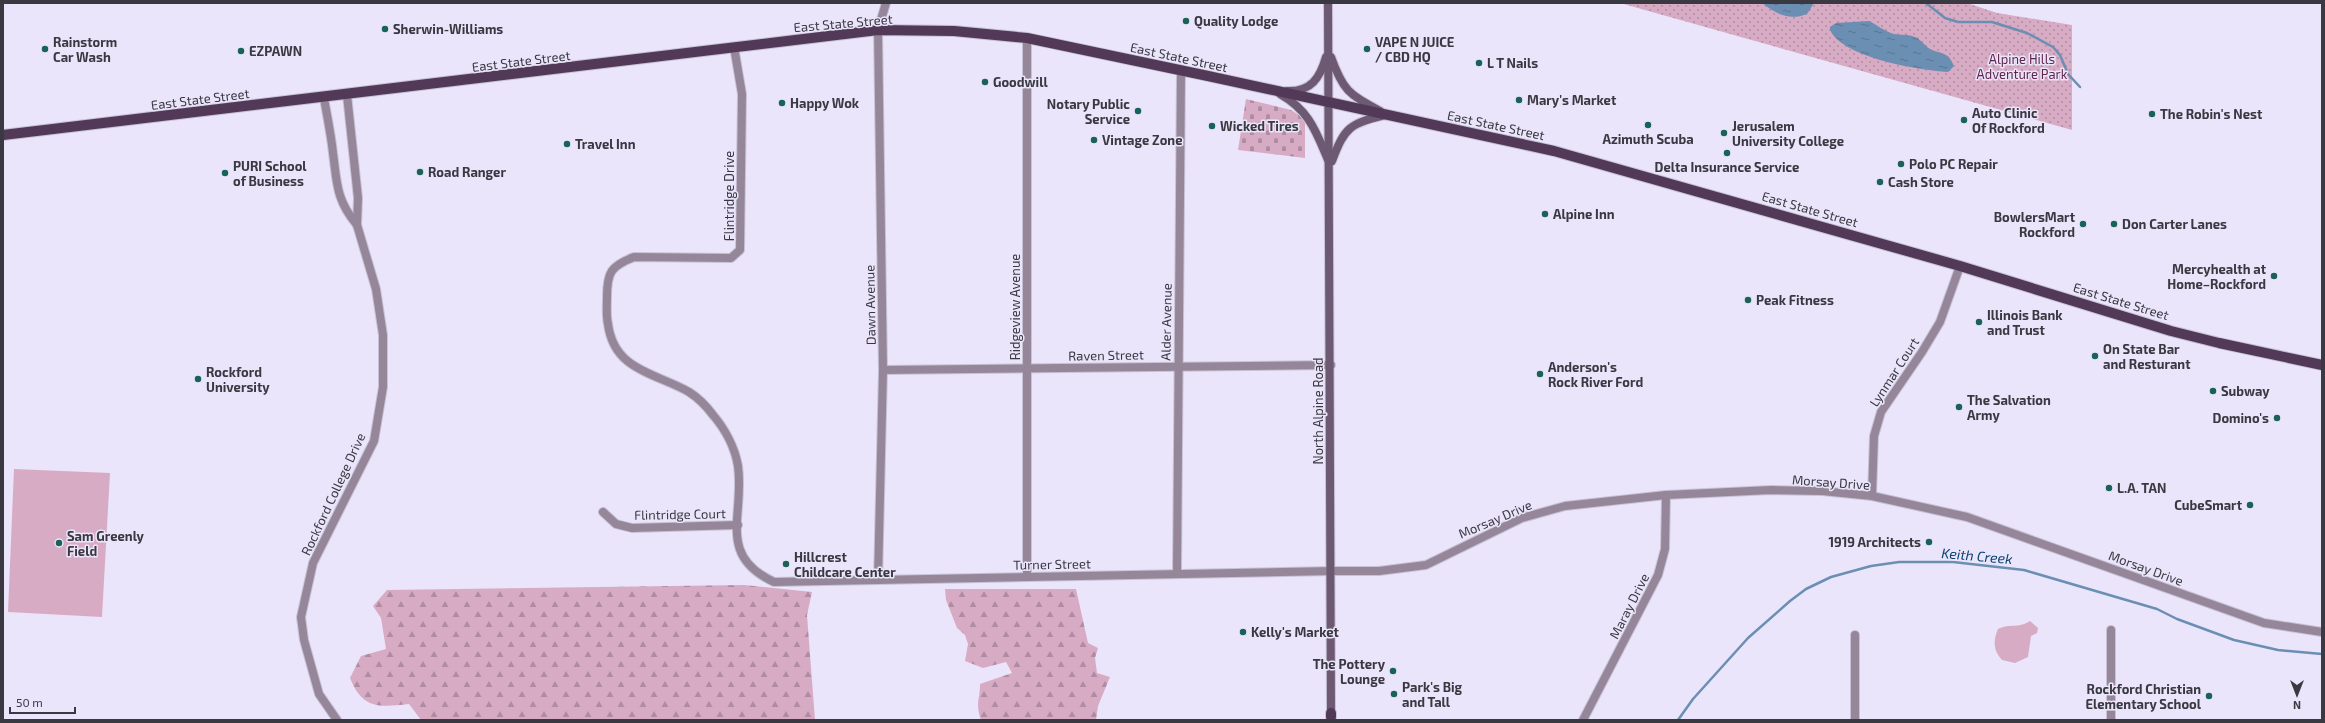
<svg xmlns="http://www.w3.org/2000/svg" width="2325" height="723" font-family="'Exo 2',sans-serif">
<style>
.green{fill:url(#green-dots)}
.forest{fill:url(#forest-firs)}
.cemetery{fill:url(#cemetery-stones)}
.pitch{fill:#d8abc5}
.water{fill:url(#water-ripples)}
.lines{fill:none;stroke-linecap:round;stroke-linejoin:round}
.stream{stroke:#6b8eb3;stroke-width:2.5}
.minor-casing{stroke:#c7c2d5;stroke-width:10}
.tertiary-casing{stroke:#c7c2d5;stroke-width:10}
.secondary-casing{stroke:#c7c2d5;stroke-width:10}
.primary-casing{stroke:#c7c2d5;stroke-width:12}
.minor{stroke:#958799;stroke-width:8}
.tertiary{stroke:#958799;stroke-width:8}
.secondary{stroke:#6d5972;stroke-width:8}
.primary{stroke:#513957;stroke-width:10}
.poi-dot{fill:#196257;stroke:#eae5fa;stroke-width:1.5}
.labels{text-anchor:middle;stroke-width:3;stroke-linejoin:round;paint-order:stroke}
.poi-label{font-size:13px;font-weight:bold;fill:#3a3841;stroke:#eae5fa;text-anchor:start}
.street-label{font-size:13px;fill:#3a3841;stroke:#eae5fa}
.park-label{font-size:13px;fill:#60254c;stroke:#eae5fa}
.water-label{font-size:14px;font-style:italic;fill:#094272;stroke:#eae5fa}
</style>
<defs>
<pattern id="green-dots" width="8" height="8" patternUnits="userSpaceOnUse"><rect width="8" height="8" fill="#d8abc5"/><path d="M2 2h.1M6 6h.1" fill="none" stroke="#b08ca2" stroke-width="1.8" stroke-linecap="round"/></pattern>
<pattern id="forest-firs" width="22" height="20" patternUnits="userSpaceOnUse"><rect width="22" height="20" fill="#d8abc5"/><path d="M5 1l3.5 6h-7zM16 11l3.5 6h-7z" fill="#b08ca2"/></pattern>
<pattern id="cemetery-stones" width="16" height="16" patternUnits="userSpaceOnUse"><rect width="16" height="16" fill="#d8abc5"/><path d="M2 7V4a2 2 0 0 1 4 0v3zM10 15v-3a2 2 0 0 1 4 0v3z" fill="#b08ca2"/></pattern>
<pattern id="water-ripples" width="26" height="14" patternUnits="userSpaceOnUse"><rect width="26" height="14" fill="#6b8eb3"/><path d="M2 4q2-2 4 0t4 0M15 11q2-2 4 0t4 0" fill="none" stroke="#597593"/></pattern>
</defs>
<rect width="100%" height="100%" fill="#eae5fa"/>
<polygon class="green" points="1620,3 1967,3 1997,13 2072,25 2072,130"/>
<g class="forest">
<path d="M744 585 812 592 807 615 815 720H421L409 704C379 707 363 710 350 678L361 656 386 649 381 618 373 606 387 590Z"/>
<path d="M945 589H1076L1088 643 1098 648 1095 658 1097 673 1110 677 1098 706 1096 720H981C975 702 980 701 980 684L1012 673 1006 662 983 668 965 661 968 644 965 635 957 628 946 600Z"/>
</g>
<polygon class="cemetery" points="1246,99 1291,110 1305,119 1305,158 1238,150"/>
<g class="pitch">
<polygon points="14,469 110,473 102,617 8,612"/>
<path d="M2030 621 2038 628 2037 633 2031 636 2028 657 2015 663 2002 660C1993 650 1993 641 1998 629 2011 623 2017 629 2030 621Z"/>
</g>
<g class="water">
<path d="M1762 3H1814L1807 14C1788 21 1777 14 1762 3Z"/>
<path d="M1869 21C1877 25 1884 31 1894 34 1900 35 1906 34 1912 36 1920 38 1924 45 1930 49 1942 55 1948 51 1954 66L1948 72C1919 70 1843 58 1830 30V27L1836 23Z"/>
</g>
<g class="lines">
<g class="stream">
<polyline points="1926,3 1945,18 1958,22 1992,22 2027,33 2053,47 2060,55 2068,74 2080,87"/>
<polyline points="1678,720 1693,699 1748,638 1790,601 1806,589 1831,577 1871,566 1899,562 1953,562 2024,570 2157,609 2177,619 2234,640 2278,650 2322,654"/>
</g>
<defs>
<g id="minor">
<polyline points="1027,38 1027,576"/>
<path d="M734 47 742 94 740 250 731 258 634 257C611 266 607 272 607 297 607 306 606 316 608 324 614 371 656 373 689 392 697 397 707 407 713 415 725 429 735 448 738 466 745 515 716 555 774 582L1332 571"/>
<path d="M324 98C327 116 331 134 333 153 337 183 336 200 357 225"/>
<polyline points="883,370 1331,365"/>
<polyline points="603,512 616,524 632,528 738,525"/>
<polyline points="1177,573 1181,70"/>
<polyline points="878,580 883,370 878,30 886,3"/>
<polyline points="337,720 319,694 304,640 301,617 313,563 374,441 383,387 383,335 376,289 357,225 358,198 347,95"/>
<polyline points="1855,720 1855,635"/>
<polyline points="2111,720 2111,630"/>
</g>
<g id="tertiary">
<polyline points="1872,496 1874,436 1881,412 1922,352 1940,322 1960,266"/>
<polyline points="1332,571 1379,571 1426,565 1522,518 1565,506 1666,495 1771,490 1822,491 1872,496 1967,517 2264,623 2322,632"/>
<polyline points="1583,720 1658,575 1665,549 1666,495"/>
</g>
<g id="secondary">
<polyline points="1328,3 1331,713"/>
<path d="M1331 57C1343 91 1349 94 1380 111"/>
<path d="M1287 91C1311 92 1320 78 1326 57"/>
<path d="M1280 94C1310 111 1316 132 1329 162"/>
<path d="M1332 161C1345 127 1349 124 1385 115"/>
</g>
<g id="primary">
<polyline points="3,135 878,30 954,31 1027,38 1208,76 1554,151 1960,266 2171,331 2219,343 2322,365"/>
<polyline points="1331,713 1331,717"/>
</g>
</defs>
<use href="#minor" class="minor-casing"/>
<use href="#tertiary" class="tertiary-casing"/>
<use href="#secondary" class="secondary-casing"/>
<use href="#primary" class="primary-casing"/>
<use href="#minor" class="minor"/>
<use href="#tertiary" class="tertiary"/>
<use href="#secondary" class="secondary"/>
<use href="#primary" class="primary"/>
</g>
<g class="poi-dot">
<circle cx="1186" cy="21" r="4"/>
<circle cx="385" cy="29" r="4"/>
<circle cx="45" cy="49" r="4"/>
<circle cx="1367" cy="49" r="4"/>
<circle cx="241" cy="51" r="4"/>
<circle cx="1479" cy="63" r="4"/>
<circle cx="985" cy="82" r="4"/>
<circle cx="1519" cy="100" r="4"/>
<circle cx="782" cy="103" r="4"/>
<circle cx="1138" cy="111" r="4"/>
<circle cx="2152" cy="114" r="4"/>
<circle cx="1964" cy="120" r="4"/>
<circle cx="1648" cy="125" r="4"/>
<circle cx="1212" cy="126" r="4"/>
<circle cx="1724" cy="133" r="4"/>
<circle cx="1094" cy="140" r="4"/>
<circle cx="567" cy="144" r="4"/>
<circle cx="1727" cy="153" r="4"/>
<circle cx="1901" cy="164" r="4"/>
<circle cx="420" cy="172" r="4"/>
<circle cx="225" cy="173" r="4"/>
<circle cx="1880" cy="182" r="4"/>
<circle cx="1545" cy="214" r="4"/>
<circle cx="2083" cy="224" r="4"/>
<circle cx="2114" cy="224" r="4"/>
<circle cx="2274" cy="276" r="4"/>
<circle cx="1748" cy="300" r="4"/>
<circle cx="1979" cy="322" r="4"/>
<circle cx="2095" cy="356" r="4"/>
<circle cx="1540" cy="374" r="4"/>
<circle cx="198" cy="379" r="4"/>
<circle cx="2213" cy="391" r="4"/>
<circle cx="1959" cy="407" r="4"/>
<circle cx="2277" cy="418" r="4"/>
<circle cx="2109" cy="488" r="4"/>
<circle cx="2250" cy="505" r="4"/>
<circle cx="1929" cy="542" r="4"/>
<circle cx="59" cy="543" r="4"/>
<circle cx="786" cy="564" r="4"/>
<circle cx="1243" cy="632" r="4"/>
<circle cx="1393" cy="671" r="4"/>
<circle cx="1394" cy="694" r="4"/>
<circle cx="2209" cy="696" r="4"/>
</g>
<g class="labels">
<g class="poi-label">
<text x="1194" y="26">Quality Lodge</text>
<text x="393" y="34">Sherwin-Williams</text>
<text x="53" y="47">Rainstorm<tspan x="53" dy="15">Car Wash</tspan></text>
<text x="1375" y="47">VAPE N JUICE<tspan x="1375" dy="15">/ CBD HQ</tspan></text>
<text x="249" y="56">EZPAWN</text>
<text x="1487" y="68">L T Nails</text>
<text x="993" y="87">Goodwill</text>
<text x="1527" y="105">Mary's Market</text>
<text x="790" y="108">Happy Wok</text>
<text x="1130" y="109" text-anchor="end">Notary Public<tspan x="1130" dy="15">Service</tspan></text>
<text x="1972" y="118">Auto Clinic<tspan x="1972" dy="15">Of Rockford</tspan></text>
<text x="2160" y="119">The Robin's Nest</text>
<text x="1220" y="131">Wicked Tires</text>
<text x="1732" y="131">Jerusalem<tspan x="1732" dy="15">University College</tspan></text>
<text x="1648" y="144" text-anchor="middle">Azimuth Scuba</text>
<text x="1102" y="145">Vintage Zone</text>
<text x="575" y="149">Travel Inn</text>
<text x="1909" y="169">Polo PC Repair</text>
<text x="233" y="171">PURI School<tspan x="233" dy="15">of Business</tspan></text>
<text x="1727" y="172" text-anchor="middle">Delta Insurance Service</text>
<text x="428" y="177">Road Ranger</text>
<text x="1888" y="187">Cash Store</text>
<text x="1553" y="219">Alpine Inn</text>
<text x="2075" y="222" text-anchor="end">BowlersMart<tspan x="2075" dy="15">Rockford</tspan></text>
<text x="2122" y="229">Don Carter Lanes</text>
<text x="2266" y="274" text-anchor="end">Mercyhealth at<tspan x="2266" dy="15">Home–Rockford</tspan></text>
<text x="1756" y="305">Peak Fitness</text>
<text x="1987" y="320">Illinois Bank<tspan x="1987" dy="15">and Trust</tspan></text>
<text x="2103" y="354">On State Bar<tspan x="2103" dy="15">and Resturant</tspan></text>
<text x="1548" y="372">Anderson's<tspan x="1548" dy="15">Rock River Ford</tspan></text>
<text x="206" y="377">Rockford<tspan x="206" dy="15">University</tspan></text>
<text x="2221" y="396">Subway</text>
<text x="1967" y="405">The Salvation<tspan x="1967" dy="15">Army</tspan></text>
<text x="2269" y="423" text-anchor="end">Domino's</text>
<text x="2117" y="493">L.A. TAN</text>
<text x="2242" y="510" text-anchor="end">CubeSmart</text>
<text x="67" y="541">Sam Greenly<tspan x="67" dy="15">Field</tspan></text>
<text x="1921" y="547" text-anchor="end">1919 Architects</text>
<text x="794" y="562">Hillcrest<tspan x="794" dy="15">Childcare Center</tspan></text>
<text x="1251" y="637">Kelly's Market</text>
<text x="1385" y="669" text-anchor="end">The Pottery<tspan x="1385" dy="15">Lounge</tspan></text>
<text x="1402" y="692">Park's Big<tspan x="1402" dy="15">and Tall</tspan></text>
<text x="2201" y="694" text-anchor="end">Rockford Christian<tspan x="2201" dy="15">Elementary School</tspan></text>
</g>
<g class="street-label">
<text transform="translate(843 23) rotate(-5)" y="5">East State Street</text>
<text transform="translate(1179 57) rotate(12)" y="5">East State Street</text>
<text transform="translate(521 61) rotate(-7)" y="5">East State Street</text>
<text transform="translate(200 99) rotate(-7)" y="5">East State Street</text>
<text transform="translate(1496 125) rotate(12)" y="5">East State Street</text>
<text transform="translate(729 196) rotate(-90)" y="5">Flintridge Drive</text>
<text transform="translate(1810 209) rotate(16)" y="5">East State Street</text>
<text transform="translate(2121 301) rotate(17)" y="5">East State Street</text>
<text transform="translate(870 305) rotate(-91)" y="5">Dawn Avenue</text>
<text transform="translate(1015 307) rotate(-90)" y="5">Ridgeview Avenue</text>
<text transform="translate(1166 322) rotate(-89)" y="5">Alder Avenue</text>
<text transform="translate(1106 355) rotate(-1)" y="5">Raven Street</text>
<text transform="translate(1894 372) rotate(-57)" y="5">Lynmar Court</text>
<text transform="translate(1318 411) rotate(-90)" y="5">North Alpine Road</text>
<text transform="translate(1831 482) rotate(4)" y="5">Morsay Drive</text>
<text transform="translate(333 494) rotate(-65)" y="5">Rockford College Drive</text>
<text transform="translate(680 514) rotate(-1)" y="5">Flintridge Court</text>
<text transform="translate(1495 519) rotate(-23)" y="5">Morsay Drive</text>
<text transform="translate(1052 564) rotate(-1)" y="5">Turner Street</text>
<text transform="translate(2146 568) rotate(20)" y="5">Morsay Drive</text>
<text transform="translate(1629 606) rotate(-63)" y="5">Maray Drive</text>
</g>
<g class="park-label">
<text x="2022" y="64">Alpine Hills<tspan x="2022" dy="15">Adventure Park</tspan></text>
</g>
<g class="water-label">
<text transform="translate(1977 556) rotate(5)" y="5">Keith Creek</text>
</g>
</g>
<rect width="2325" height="723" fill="none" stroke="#3a3841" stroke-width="8"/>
<g transform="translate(2297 695) rotate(180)" stroke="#eae5fa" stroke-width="3" paint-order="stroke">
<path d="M0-3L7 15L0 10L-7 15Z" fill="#3a3841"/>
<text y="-6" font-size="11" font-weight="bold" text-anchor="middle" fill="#3a3841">N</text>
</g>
<path d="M10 707v6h65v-6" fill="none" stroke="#3a3841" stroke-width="2"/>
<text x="16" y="707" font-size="12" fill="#3a3841" stroke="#eae5fa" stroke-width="3" paint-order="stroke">50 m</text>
</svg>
